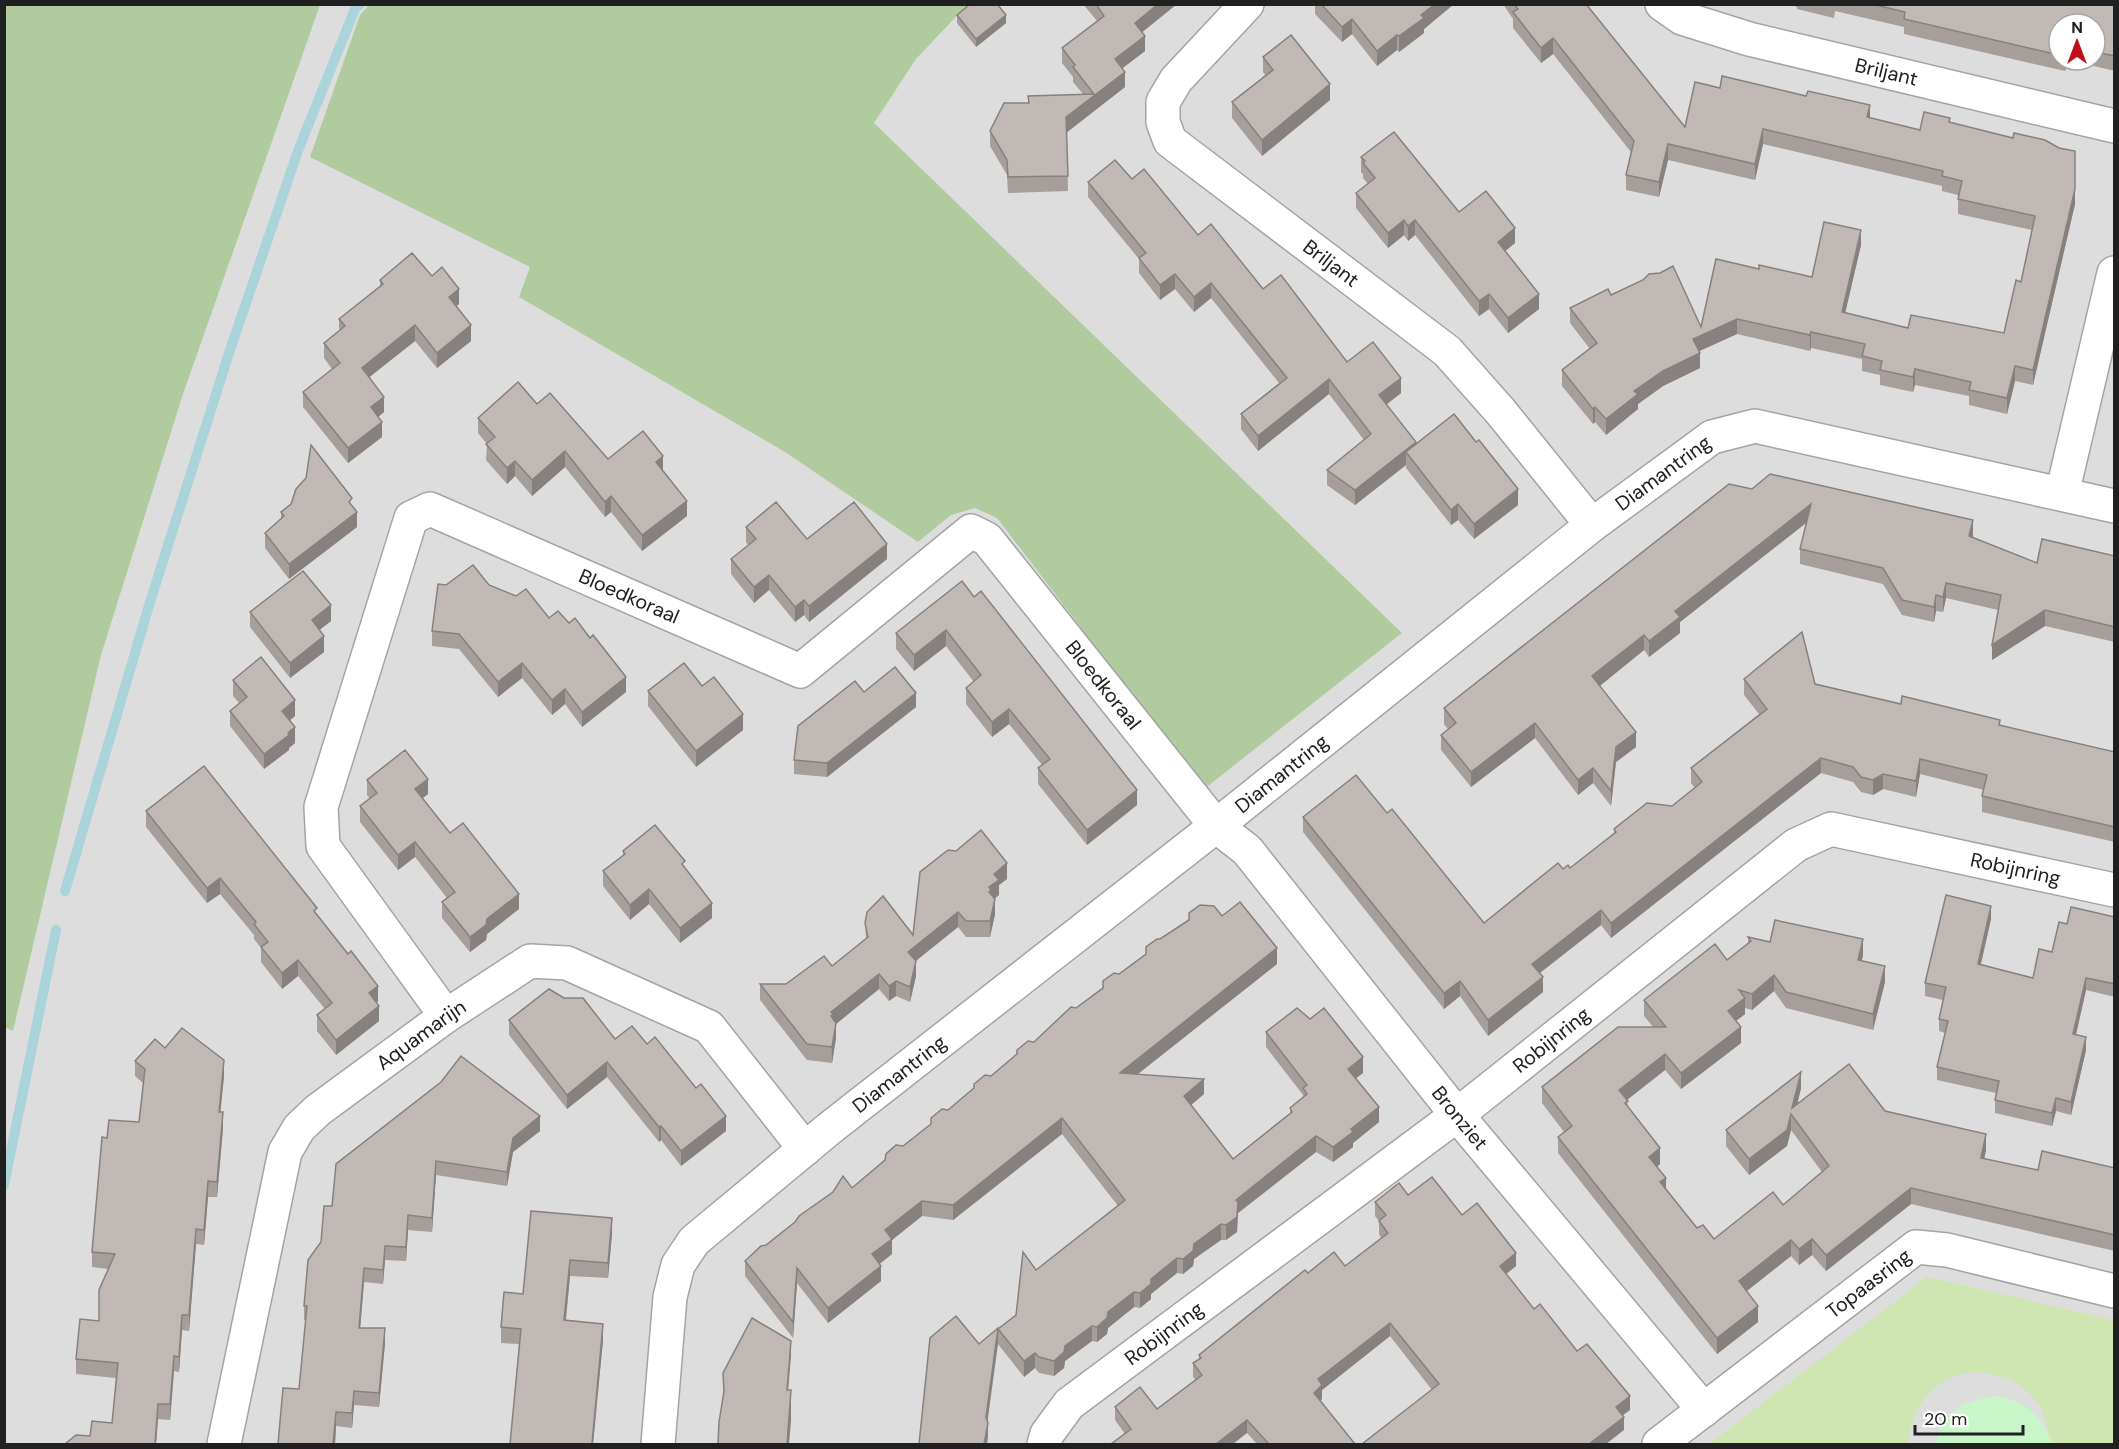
<svg xmlns="http://www.w3.org/2000/svg" width="2119" height="1449" font-family="'DM Sans',sans-serif">
<style>
.residential{fill:#dedddd;fill-rule:evenodd}
.grass{fill:#cfe6b2}
.forest{fill:#b0cc9f}
.park{fill:#c9f6c9}
.lines{fill:none;stroke-linecap:round;stroke-linejoin:round}
.stream{stroke:#abd3da;stroke-width:10}
.minor-casing{stroke:#a4a4a4;stroke-width:36}
.minor{stroke:#fff;stroke-width:33}
.wall{fill:#a59e9b;fill-rule:evenodd}
.shaded-wall{fill:#86817e}
.building{fill:#c0b8b4;stroke:#86817e;stroke-width:1.5}
.labels{text-anchor:middle;stroke-width:4.5;stroke-linejoin:round;paint-order:stroke}
.street-label{font-size:20px;fill:#202020;stroke:#fff}
</style>
<rect width="100%" height="100%" fill="#f0ede7"/>
<path class="residential" d="M5 5H2114V1444H5ZM2059 24H2095V60H2059Z"/>
<path class="grass" d="M1927 1277 2114 1320V1444H2050C2048 1429 2046 1414 2036 1401 2026 1387 2011 1379 1995 1375 1946 1363 1913 1398 1908 1444H1709Z"/>
<g class="forest">
<polygon points="5,4 320,5 183,394 101,655 13,1031 4,1027"/>
<polygon points="369,5 967,5 916,59 874,123 1402,633 1204,789 997,518 975,508 951,515 918,542 785,452 519,297 530,267 310,157 360,15"/>
</g>
<path class="park" d="M1999 1396C2029 1404 2041 1415 2053 1444H1936C1942 1411 1968 1399 1999 1396Z"/>
<g class="lines">
<g class="stream">
<polyline points="65,891 150,602 230,350 299,148 355,9 360,4"/>
<polyline points="4,1185 56,930"/>
</g>
<defs>
<g id="minor">
<path id="s1" d="M1247 4 1176 80 1163 102V122L1170 141 1447 351 1501 412 1592 525"/>
<path id="s2" d="M1662 4 1682 18 1749 39 2114 126"/>
<polyline points="2062,494 2114,273"/>
<path id="s3" d="M446 1016 323 846 321 807 411 518 430 509 800 671 971 531 987 539 1216 826 1247 850 1457 1115 1704 1410"/>
<path id="s4" d="M224 1444 285 1152 299 1128 318 1110 446 1016 530 961 567 963 709 1027 805 1149"/>
<path id="s5" d="M658 1444 670 1297 678 1265 694 1241 830 1128 1216 826 1592 525 1712 437 1755 426 2114 506"/>
<path id="s6" d="M1044 1444 1047 1434 1069 1404 1457 1115 1796 845 1831 829 2114 890"/>
<path id="s7" d="M1659 1444 1916 1247 1947 1250 2114 1291"/>
</g>
</defs>
<use href="#minor" class="minor-casing"/>
<use href="#minor" class="minor"/>
</g>
<g class="wall">
<polygon points="1083,4 1177,4 1142,32 1145,51 1122,68 1125,87 1067,132 1068,191 1008,193 1007,175 990,146 990,131 1028,103 1083,94 1073,82 1073,77 1062,63 1062,48 1097,21"/>
<polygon points="1315,4 1454,4 1424,29 1424,33 1399,52 1397,50 1377,66 1352,34 1342,42 1315,14"/>
<polygon points="1503,4 1586,4 1685,127 1720,88 1870,118 1920,130 1950,123 2075,204 2033,385 2015,381 2007,414 1969,405 1969,396 1915,385 1913,392 1880,385 1880,375 1862,371 1862,359 1811,348 1810,351 1737,334 1699,351 1700,368 1663,386 1638,404 1638,409 1606,435 1595,422 1593,424 1562,386 1562,370 1590,349 1570,323 1570,308 1611,295 1701,327 1759,269 1812,277 1861,245 1845,312 1908,328 2004,333 2021,282 2032,230 1958,214 1958,195 1942,191 1942,186 1763,144 1755,180 1668,160 1659,197 1626,190 1626,175 1631,152 1553,54 1541,63 1513,28 1513,19"/>
<path d="M1788 4H2115V71L2068 60 2065 71 1904 34V27L1835 11 1834 18 1797 9V7ZM2059 24H2095V60H2059Z"/>
<polygon points="957,15 1006,23 976,47 957,23"/>
<polygon points="1263,57 1330,100 1262,156 1232,118 1232,102 1266,76 1263,72"/>
<polygon points="1361,157 1515,243 1505,251 1539,309 1508,333 1489,309 1479,316 1415,235 1408,241 1404,235 1388,248 1356,208 1356,193 1368,184 1363,178 1363,174 1361,172"/>
<polygon points="1132,179 1263,289 1347,362 1401,393 1386,405 1416,445 1518,505 1474,539 1458,520 1451,525 1406,468 1406,465 1355,505 1327,485 1327,470 1364,440 1329,394 1258,451 1241,429 1241,414 1279,383 1211,298 1194,312 1175,289 1160,300 1139,273 1139,259 1088,197 1088,182"/>
<polygon points="432,276 459,304 456,306 471,341 437,368 415,341 369,377 384,412 378,417 382,437 348,463 303,407 303,392 332,369 324,358 324,343 339,331 339,319 380,287 380,280"/>
<polygon points="537,404 608,459 663,471 687,516 642,551 611,512 605,517 565,467 532,496 515,476 507,484 486,460 487,444 478,433 478,418"/>
<polygon points="1729,484 1972,537 2037,563 2115,556 2115,642 2045,626 1992,660 1998,610 1946,598 1943,612 1936,611 1934,622 1902,615 1883,584 1800,564 1800,549 1806,523 1680,622 1680,633 1649,657 1644,650 1600,686 1636,747 1616,762 1611,806 1593,783 1578,795 1535,738 1471,787 1441,750 1441,735 1448,729 1444,724 1444,708"/>
<polygon points="352,507 357,527 289,579 265,548 265,533 281,519 281,512"/>
<polygon points="746,527 807,539 887,559 809,622 804,615 795,622 769,590 754,603 731,574 731,559 748,545 746,542"/>
<polygon points="962,581 1137,805 1087,845 1038,784 1038,768 1042,765 1009,724 992,737 966,704 966,688 974,682 946,646 914,671 896,649 896,633"/>
<polygon points="446,585 489,585 516,596 549,618 626,692 582,727 565,704 552,715 522,678 498,697 459,649 432,646 432,631"/>
<polygon points="250,612 331,621 319,630 324,652 290,678 250,627"/>
<polygon points="1744,679 1815,684 2115,752 2115,842 1982,812 1982,796 1984,790 1920,774 1916,797 1883,789 1873,795 1861,792 1853,782 1821,773 1611,938 1601,925 1540,973 1543,992 1488,1036 1460,996 1444,1009 1303,832 1303,817 1387,813 1484,923 1563,869 1570,868 1614,834 1614,829 1672,806 1695,788 1691,783 1691,768 1759,714 1744,695"/>
<polygon points="233,680 295,716 289,721 295,743 289,748 289,750 264,769 230,726 230,711 239,703 233,696"/>
<polygon points="702,686 743,730 696,767 648,706 648,691"/>
<polygon points="864,692 916,707 827,777 794,774 794,760"/>
<polygon points="367,780 428,794 423,798 450,833 519,909 487,934 486,940 470,952 442,918 442,902 447,898 415,857 398,870 360,822 360,806 370,799 367,795"/>
<polygon points="146,811 317,915 378,1001 377,1003 379,1021 336,1055 317,1031 317,1015 325,1009 298,976 282,989 261,962 261,948 254,939 254,935 220,894 207,903 146,827"/>
<polygon points="623,851 685,869 712,918 680,943 649,904 630,920 603,886 603,871 623,856"/>
<polygon points="1007,879 999,885 999,895 994,899 995,914 990,937 966,937 958,927 916,961 916,976 910,1002 896,996 889,1001 879,989 836,1024 836,1038 832,1063 807,1060 760,1000 760,984 786,984 832,966 866,939 865,923 913,935"/>
<polygon points="1222,916 1277,964 1138,1074 1204,1094 1191,1105 1233,1159 1290,1114 1290,1108 1303,1098 1303,1095 1266,1047 1266,1032 1363,1073 1356,1078 1379,1122 1353,1143 1353,1147 1333,1162 1316,1152 1238,1213 1237,1232 1226,1240 1221,1240 1194,1259 1193,1266 1183,1274 1177,1273 1151,1294 1151,1299 1140,1308 1134,1307 1108,1328 1107,1334 1097,1342 1092,1341 1065,1361 1064,1368 1054,1376 1039,1373 1035,1368 1024,1377 998,1344 998,1329 1016,1315 1036,1270 1118,1206 1062,1134 953,1220 922,1216 892,1240 892,1254 879,1264 881,1281 828,1323 797,1283 793,1338 745,1276 745,1261 766,1245 852,1188 903,1146 1076,1008 1146,954 1160,939"/>
<polygon points="2115,917 2115,997 2086,990 2076,1035 2086,1050 2071,1115 2056,1111 2052,1126 1995,1113 1995,1100 1996,1093 1937,1080 1937,1067 1945,1033 1939,1031 1939,1019 1943,1000 1925,996 1925,983 1991,919 1981,964 2033,978 2052,952 2067,924"/>
<polygon points="1748,937 1770,942 1863,955 1862,960 1885,982 1873,1030 1786,1008 1774,991 1752,1010 1745,1008 1745,1014 1736,1021 1741,1043 1681,1089 1665,1070 1627,1100 1628,1107 1660,1164 1657,1167 1666,1188 1697,1228 1714,1239 1783,1205 1822,1172 1791,1130 1787,1146 1749,1175 1726,1146 1726,1130 1801,1088 1797,1105 1885,1111 1986,1150 1984,1159 2038,1170 2115,1168 2115,1251 1911,1204 1826,1271 1812,1255 1799,1265 1791,1256 1747,1291 1758,1322 1717,1354 1558,1153 1558,1137 1564,1132 1542,1103 1542,1087 1653,1027 1644,1016 1644,1000 1727,960 1748,943"/>
<polygon points="509,1020 647,1044 726,1131 681,1166 661,1140 659,1142 607,1077 567,1109 509,1035"/>
<polygon points="165,1048 224,1076 220,1112 223,1128 217,1197 208,1197 204,1245 196,1244 189,1331 182,1330 179,1372 174,1371 170,1420 158,1419 156,1444 65,1444 90,1436 112,1423 116,1378 76,1374 76,1359 99,1321 108,1269 92,1267 92,1252 107,1138 139,1122 143,1083 135,1076 135,1061"/>
<polygon points="540,1131 513,1152 507,1186 436,1175 432,1232 408,1230 406,1261 385,1260 383,1284 364,1282 360,1328 385,1343 379,1407 354,1405 352,1428 336,1426 335,1444 278,1444 299,1389 306,1320 304,1320 304,1306 321,1242 332,1206 336,1164"/>
<polygon points="1408,1195 1462,1215 1516,1266 1506,1274 1534,1309 1577,1351 1630,1410 1623,1415 1624,1430 1432,1390 1390,1336 1322,1390 1322,1399 1320,1401 1355,1444 1257,1444 1247,1433 1125,1434 1115,1420 1115,1407 1157,1409 1196,1380 1193,1377 1193,1363 1199,1359 1199,1355 1308,1273 1345,1266 1381,1238 1379,1234 1379,1221 1375,1216 1375,1202"/>
<polygon points="531,1211 612,1234 608,1278 570,1276 566,1320 603,1340 593,1444 510,1444 519,1344 501,1343 501,1327 523,1294"/>
</g>
<g class="shaded-wall">
<polygon points="1158,4 1177,4 1135,38 1135,23"/>
<polygon points="1435,4 1454,4 1424,29 1424,33 1399,52 1399,36 1421,15"/>
<polygon points="1006,15 1006,23 976,47 976,39"/>
<polygon points="1352,19 1352,34 1342,42 1342,27"/>
<polygon points="1397,35 1397,50 1377,66 1377,51"/>
<polygon points="1145,36 1145,51 1115,74 1115,59"/>
<polygon points="1553,38 1553,54 1541,63 1541,48"/>
<polygon points="2065,60 2068,60 2065,71"/>
<polygon points="1125,72 1125,87 1066,133 1066,117"/>
<polygon points="1330,84 1330,100 1262,156 1262,140"/>
<polygon points="1870,105 1870,120 1867,117"/>
<polygon points="1763,129 1763,144 1755,180 1755,164"/>
<polygon points="1668,144 1668,160 1659,197 1659,182"/>
<polygon points="2075,189 2075,204 2033,385 2033,370"/>
<polygon points="1404,220 1404,235 1388,248 1388,233"/>
<polygon points="1415,220 1415,235 1408,241 1408,226"/>
<polygon points="1515,228 1515,243 1498,257 1498,242"/>
<polygon points="1861,230 1861,245 1842,327 1842,312"/>
<polygon points="1175,274 1175,289 1160,300 1160,285"/>
<polygon points="1211,283 1211,298 1194,312 1194,297"/>
<polygon points="459,289 459,304 449,312 449,297"/>
<polygon points="1489,294 1489,309 1479,316 1479,301"/>
<polygon points="1539,294 1539,309 1508,333 1508,318"/>
<polygon points="1737,319 1737,334 1693,354 1693,339"/>
<polygon points="415,325 415,341 362,383 362,368"/>
<polygon points="471,325 471,341 437,368 437,353"/>
<polygon points="1811,332 1811,348 1810,351 1810,335"/>
<polygon points="1700,353 1700,368 1663,386 1638,404 1638,409 1606,435 1606,419 1634,391 1663,371"/>
<polygon points="2015,366 2015,381 2007,414 2007,398"/>
<polygon points="1915,369 1915,385 1913,392 1913,377"/>
<polygon points="1401,378 1401,393 1379,410 1379,395"/>
<polygon points="1329,379 1329,394 1258,451 1258,436"/>
<polygon points="384,397 384,412 371,423 371,407"/>
<polygon points="1595,407 1595,422 1593,424 1593,409"/>
<polygon points="382,422 382,437 348,463 348,448"/>
<polygon points="1416,442 1416,457 1406,452 1406,465 1355,505 1355,490"/>
<polygon points="565,451 565,467 532,496 532,480"/>
<polygon points="663,456 663,471 656,462"/>
<polygon points="515,461 515,476 507,484 507,468"/>
<polygon points="1518,489 1518,505 1474,539 1474,524"/>
<polygon points="611,496 611,512 605,517 605,502"/>
<polygon points="687,501 687,516 642,551 642,535"/>
<polygon points="1458,504 1458,520 1451,525 1451,510"/>
<polygon points="1811,504 1811,519 1680,622 1680,633 1649,657 1649,641 1675,611"/>
<polygon points="357,512 357,527 289,579 289,564"/>
<polygon points="1973,520 1973,536 1969,551 1969,536"/>
<polygon points="887,544 887,559 809,622 809,606"/>
<polygon points="769,575 769,590 754,603 754,587"/>
<polygon points="1946,583 1946,598 1943,612 1943,597"/>
<polygon points="1936,595 1936,611 1934,622 1934,607"/>
<polygon points="804,600 804,615 795,622 795,607"/>
<polygon points="331,605 331,621 312,636 312,620"/>
<polygon points="2045,610 2045,626 1992,660 1992,645"/>
<polygon points="946,630 946,646 914,671 914,655"/>
<polygon points="1644,635 1644,650 1592,692 1592,676"/>
<polygon points="324,636 324,652 290,678 290,663"/>
<polygon points="522,663 522,678 498,697 498,682"/>
<polygon points="626,677 626,692 582,727 582,712"/>
<polygon points="565,689 565,704 552,715 552,700"/>
<polygon points="916,693 916,707 827,777 827,763"/>
<polygon points="295,700 295,716 282,727 282,711"/>
<polygon points="1009,709 1009,724 992,737 992,722"/>
<polygon points="743,714 743,730 696,767 696,751"/>
<polygon points="1535,723 1535,738 1471,787 1471,772"/>
<polygon points="295,727 295,743 289,748 289,750 264,769 264,754"/>
<polygon points="1636,732 1636,747 1616,762 1611,806 1611,791 1616,747"/>
<polygon points="1821,758 1821,773 1611,938 1611,923"/>
<polygon points="1920,759 1920,774 1916,797 1916,781"/>
<polygon points="1593,768 1593,783 1578,795 1578,780"/>
<polygon points="1883,774 1883,789 1873,795 1873,780"/>
<polygon points="428,779 428,794 415,804 415,789"/>
<polygon points="1137,790 1137,805 1087,845 1087,830"/>
<polygon points="415,842 415,857 398,870 398,855"/>
<polygon points="1007,863 1007,879 999,885 999,895 991,901 989,907 989,887 994,874"/>
<polygon points="220,878 220,894 207,903 207,888"/>
<polygon points="649,889 649,904 630,920 630,905"/>
<polygon points="519,894 519,909 487,934 486,940 470,952 470,937 487,919"/>
<polygon points="995,899 995,914 990,937 990,921"/>
<polygon points="712,903 712,918 680,943 680,928"/>
<polygon points="1991,906 1991,919 1978,976 1978,964"/>
<polygon points="1601,910 1601,925 1532,979 1532,964"/>
<polygon points="958,912 958,927 908,967 908,952"/>
<polygon points="1863,939 1863,955 1858,976 1858,960"/>
<polygon points="1277,948 1277,964 1120,1088 1120,1073"/>
<polygon points="298,960 298,976 282,989 282,973"/>
<polygon points="916,961 916,976 910,1002 910,987"/>
<polygon points="1885,966 1885,982 1873,1030 1873,1014"/>
<polygon points="879,974 879,989 836,1024 836,1038 832,1063 831,1012"/>
<polygon points="1774,975 1774,991 1752,1010 1752,994"/>
<polygon points="1543,977 1543,992 1488,1036 1488,1020"/>
<polygon points="2086,978 2086,990 2073,1047 2073,1034"/>
<polygon points="896,981 896,996 889,1001 889,986"/>
<polygon points="1460,981 1460,996 1444,1009 1444,993"/>
<polygon points="378,986 378,1001 369,1009 369,993"/>
<polygon points="1745,998 1745,1014 1728,1027 1728,1011"/>
<polygon points="379,1006 379,1021 336,1055 336,1040"/>
<polygon points="1741,1027 1741,1043 1681,1089 1681,1073"/>
<polygon points="2086,1037 2086,1050 2071,1115 2071,1102"/>
<polygon points="1665,1054 1665,1070 1619,1106 1619,1090"/>
<polygon points="1363,1057 1363,1073 1348,1084 1348,1069"/>
<polygon points="224,1060 224,1076 219,1127 219,1112"/>
<polygon points="607,1062 607,1077 567,1109 567,1095"/>
<polygon points="1801,1072 1801,1088 1794,1118 1792,1108"/>
<polygon points="1204,1079 1204,1094 1184,1111 1184,1096"/>
<polygon points="2056,1098 2056,1111 2052,1126 2052,1113"/>
<polygon points="1379,1107 1379,1122 1353,1143 1353,1147 1333,1162 1333,1147 1351,1129"/>
<polygon points="223,1112 223,1128 217,1197 217,1182"/>
<polygon points="1791,1114 1791,1130 1787,1146 1749,1175 1749,1159"/>
<polygon points="540,1116 540,1131 513,1152 507,1186 507,1172 513,1138"/>
<polygon points="726,1116 726,1131 681,1166 681,1151"/>
<polygon points="1062,1118 1062,1134 953,1220 953,1205"/>
<polygon points="661,1126 661,1140 659,1142 659,1127"/>
<polygon points="1986,1134 1986,1150 1981,1174 1981,1158"/>
<polygon points="1316,1136 1316,1152 1238,1213 1237,1232 1226,1240 1226,1225 1236,1200"/>
<polygon points="1660,1148 1660,1164 1649,1173 1649,1157"/>
<polygon points="436,1161 436,1175 432,1232 432,1218"/>
<polygon points="1666,1178 1666,1194 1660,1182"/>
<polygon points="208,1181 208,1197 204,1245 204,1230"/>
<polygon points="1911,1188 1911,1204 1826,1271 1826,1255"/>
<polygon points="922,1201 922,1216 892,1240 892,1254 872,1270 872,1254 885,1230"/>
<polygon points="408,1215 408,1230 406,1261 406,1247"/>
<polygon points="612,1218 612,1234 608,1278 608,1263"/>
<polygon points="1221,1224 1221,1240 1194,1259 1193,1266 1183,1274 1183,1259 1194,1244"/>
<polygon points="196,1229 196,1244 189,1331 189,1315"/>
<polygon points="1812,1239 1812,1255 1799,1265 1799,1249"/>
<polygon points="1791,1240 1791,1256 1739,1297 1739,1281"/>
<polygon points="385,1246 385,1260 383,1284 383,1270"/>
<polygon points="1516,1253 1516,1266 1500,1279 1500,1266"/>
<polygon points="1177,1258 1177,1273 1151,1294 1151,1299 1140,1308 1140,1293 1151,1279"/>
<polygon points="570,1260 570,1276 564,1335 564,1320"/>
<polygon points="881,1266 881,1281 828,1323 828,1308"/>
<polygon points="364,1268 364,1282 359,1343 359,1328"/>
<polygon points="797,1268 797,1283 793,1338 793,1322"/>
<polygon points="1134,1292 1134,1307 1108,1328 1107,1334 1097,1342 1097,1327 1108,1312"/>
<polygon points="1758,1306 1758,1322 1717,1354 1717,1338"/>
<polygon points="182,1315 182,1330 179,1372 179,1357"/>
<polygon points="1390,1323 1390,1336 1322,1390 1322,1399 1314,1407 1314,1393 1318,1379"/>
<polygon points="603,1324 603,1340 593,1444 592,1444"/>
<polygon points="1092,1326 1092,1341 1065,1361 1064,1368 1054,1376 1054,1361 1065,1346"/>
<polygon points="385,1328 385,1343 379,1407 379,1393"/>
<polygon points="998,1328 998,1344 986,1432 986,1417"/>
<polygon points="791,1341 791,1356 787,1405 787,1390"/>
<polygon points="1035,1353 1035,1368 1024,1377 1024,1361"/>
<polygon points="174,1356 174,1371 170,1420 170,1404"/>
<polygon points="791,1390 791,1421 789,1444 787,1444"/>
<polygon points="354,1391 354,1405 352,1428 352,1413"/>
<polygon points="1630,1396 1630,1410 1616,1420 1616,1407"/>
<polygon points="158,1404 158,1419 156,1444 155,1444"/>
<polygon points="336,1412 336,1426 335,1444 333,1444"/>
<polygon points="1624,1417 1624,1430 1606,1444 1589,1444"/>
<polygon points="1247,1420 1247,1433 1233,1444 1216,1444"/>
<polygon points="988,1423 988,1438 987,1444 984,1444"/>
</g>
<g class="building">
<polygon points="970,4 997,4 1006,15 976,39 957,15"/>
<polygon points="1096,4 1158,4 1135,23 1145,36 1115,59 1125,72 1066,117 1068,176 1008,177 1007,160 990,131 1004,103 1029,103 1028,96 1094,94 1073,67 1075,65 1062,48 1104,16"/>
<polygon points="1321,4 1435,4 1421,15 1424,18 1399,36 1397,35 1377,51 1352,19 1342,27"/>
<polygon points="1514,4 1586,4 1685,127 1695,82 1720,88 1722,76 1806,96 1808,91 1870,105 1867,117 1920,130 1924,112 1950,118 1949,122 2013,138 2014,133 2045,140 2059,148 2075,151 2075,189 2033,370 2015,366 2007,398 1969,390 1971,382 1915,369 1913,377 1880,370 1882,361 1862,356 1865,344 1811,332 1810,335 1737,319 1693,339 1700,353 1663,371 1634,391 1638,394 1606,419 1595,407 1593,409 1562,370 1597,343 1570,308 1608,289 1611,295 1643,280 1649,274 1660,273 1673,266 1701,327 1716,259 1759,269 1759,265 1812,277 1824,222 1861,230 1842,312 1908,328 1911,315 2004,333 2016,280 2021,282 2035,216 1958,199 1962,181 1942,176 1943,171 1763,129 1755,164 1668,144 1659,182 1626,175 1634,141 1553,38 1541,48 1513,12 1518,9"/>
<polygon points="1872,4 2115,4 2115,56 2095,52 2095,24 2059,24 2059,55 1904,19 1905,12"/>
<polygon points="1291,35 1330,84 1262,140 1232,102 1273,70 1263,57"/>
<polygon points="1394,132 1459,212 1486,191 1515,228 1498,242 1539,294 1508,318 1489,294 1479,301 1415,220 1408,226 1404,220 1388,233 1356,193 1375,178 1363,163 1365,161 1361,157"/>
<polygon points="1115,160 1132,179 1144,169 1198,235 1211,224 1263,289 1281,275 1347,362 1373,342 1401,378 1379,395 1416,442 1355,490 1327,470 1371,434 1329,379 1258,436 1241,414 1287,378 1211,283 1194,297 1175,274 1160,285 1139,258 1146,253 1088,182"/>
<polygon points="412,253 432,276 442,267 459,289 449,297 471,325 437,353 415,325 362,368 384,397 371,407 382,422 348,448 303,392 340,363 324,343 345,326 339,319 383,284 380,280"/>
<polygon points="518,382 537,404 550,393 608,459 643,431 663,456 656,462 687,501 642,535 611,496 605,502 565,451 532,480 515,461 507,468 486,444 495,437 478,418"/>
<polygon points="1454,414 1476,442 1479,440 1518,489 1474,524 1458,504 1451,510 1406,452"/>
<polygon points="311,445 352,498 349,502 357,512 289,564 265,533 284,516 281,512 291,504 296,489 306,478"/>
<polygon points="1770,474 1973,520 1969,536 2037,563 2042,539 2115,556 2115,627 2045,610 1992,645 2001,595 1946,583 1943,597 1936,595 1934,607 1902,600 1883,568 1800,549 1811,504 1675,611 1680,617 1649,641 1644,635 1592,676 1636,732 1616,747 1611,791 1593,768 1578,780 1535,723 1471,772 1441,735 1456,723 1444,708 1729,484 1752,489"/>
<polygon points="776,502 807,539 854,502 887,544 809,606 804,600 795,607 769,575 754,587 731,559 756,539 746,527"/>
<polygon points="473,565 489,585 516,596 526,589 549,618 558,611 569,623 575,618 590,638 593,635 626,677 582,712 565,689 552,700 522,663 498,682 459,634 432,631 438,584 446,585"/>
<polygon points="303,571 331,605 312,620 324,636 290,663 250,612"/>
<polygon points="962,581 974,597 981,591 1137,790 1087,830 1038,768 1050,759 1009,709 992,722 966,688 981,675 946,630 914,655 896,633"/>
<polygon points="1802,632 1815,684 1901,704 1902,696 2000,720 1999,725 2115,752 2115,827 1982,796 1987,775 1920,759 1916,781 1883,774 1873,780 1861,777 1853,767 1821,758 1611,923 1601,910 1532,964 1543,977 1488,1020 1460,981 1444,993 1303,817 1356,775 1387,813 1392,809 1484,923 1558,863 1563,869 1568,865 1570,868 1616,832 1614,829 1647,803 1672,806 1702,782 1691,768 1767,709 1744,679"/>
<polygon points="261,657 295,700 282,711 295,727 288,733 289,735 264,754 230,711 247,697 233,680"/>
<polygon points="684,663 702,686 714,677 743,714 696,751 648,691"/>
<polygon points="895,667 916,693 827,763 794,760 798,726 855,681 864,692"/>
<polygon points="405,750 428,779 415,789 450,833 463,823 519,894 487,919 486,925 470,937 442,902 455,892 415,842 398,855 360,806 377,793 367,780"/>
<polygon points="204,766 317,908 314,911 348,954 351,951 378,986 369,993 379,1006 336,1040 317,1015 332,1003 298,960 282,973 261,947 268,942 254,924 256,922 220,878 207,888 146,811"/>
<polygon points="655,825 685,861 682,864 712,903 680,928 649,889 630,905 603,871 625,854 623,851"/>
<polygon points="981,830 1007,863 994,874 999,880 989,887 991,890 989,892 995,899 990,921 966,921 958,912 908,952 916,961 910,987 896,981 889,986 879,974 831,1012 833,1014 831,1016 836,1023 832,1047 807,1044 760,984 786,984 824,956 832,966 868,937 865,923 867,912 883,896 913,935 920,872 948,850 956,851"/>
<polygon points="1946,895 1991,906 1978,964 2033,978 2039,949 2052,952 2059,922 2067,924 2071,907 2115,917 2115,984 2086,978 2073,1034 2086,1037 2071,1102 2056,1098 2052,1113 1995,1100 1999,1081 1937,1067 1948,1021 1939,1019 1946,987 1925,983"/>
<polygon points="1240,902 1277,948 1120,1073 1204,1079 1184,1096 1233,1159 1292,1112 1290,1108 1307,1094 1303,1088 1307,1085 1266,1032 1297,1008 1310,1019 1324,1008 1363,1057 1348,1069 1379,1107 1351,1129 1353,1132 1333,1147 1316,1136 1236,1200 1238,1202 1237,1217 1226,1225 1221,1224 1194,1244 1193,1251 1183,1259 1177,1258 1151,1279 1151,1284 1140,1293 1134,1292 1108,1312 1107,1318 1097,1327 1092,1326 1065,1346 1064,1352 1054,1361 1039,1357 1035,1353 1024,1361 998,1329 1016,1315 1023,1252 1036,1270 1125,1200 1062,1118 953,1205 922,1201 885,1230 892,1239 872,1254 881,1266 828,1308 797,1268 793,1322 745,1261 761,1246 766,1245 795,1222 799,1216 833,1192 843,1176 852,1188 885,1160 886,1154 896,1145 903,1146 931,1124 931,1118 942,1109 948,1110 974,1088 974,1084 985,1075 991,1076 1017,1054 1017,1050 1028,1041 1034,1042 1071,1007 1076,1008 1103,988 1103,981 1114,973 1119,974 1146,954 1146,947 1157,939 1160,939 1189,920 1189,913 1200,905 1214,906 1222,916"/>
<polygon points="1775,920 1863,939 1858,960 1885,966 1873,1014 1786,992 1774,975 1752,994 1739,990 1745,998 1728,1011 1741,1027 1681,1073 1665,1054 1619,1090 1628,1101 1625,1103 1660,1148 1649,1157 1666,1178 1660,1182 1697,1228 1703,1225 1714,1239 1773,1192 1783,1205 1829,1166 1791,1114 1787,1130 1749,1159 1726,1130 1801,1072 1792,1108 1849,1064 1885,1111 1986,1134 1981,1158 2038,1170 2042,1151 2115,1168 2115,1235 1911,1188 1826,1255 1812,1239 1799,1249 1791,1240 1739,1281 1758,1306 1717,1338 1558,1137 1572,1126 1542,1087 1618,1027 1666,1027 1644,1000 1715,944 1727,960 1751,941 1748,937 1770,942"/>
<polygon points="549,989 564,998 583,998 615,1039 632,1026 647,1044 655,1037 696,1088 701,1084 726,1116 681,1151 661,1126 659,1127 607,1062 567,1095 509,1020"/>
<polygon points="182,1028 224,1060 219,1112 223,1112 217,1182 208,1181 204,1230 196,1229 189,1315 182,1315 179,1357 174,1356 170,1404 158,1404 155,1444 65,1444 76,1435 90,1436 92,1421 112,1423 118,1363 76,1359 80,1319 99,1321 99,1290 115,1254 92,1252 102,1137 107,1138 109,1120 139,1122 145,1069 135,1061 155,1039 165,1048"/>
<polygon points="461,1056 540,1116 513,1138 507,1172 436,1161 432,1218 408,1215 406,1247 385,1246 383,1270 364,1268 359,1328 385,1328 379,1393 354,1391 352,1413 336,1412 333,1444 278,1444 283,1388 299,1389 307,1306 304,1306 308,1260 321,1242 324,1206 332,1206 336,1164 441,1082"/>
<polygon points="1432,1177 1462,1215 1477,1203 1516,1253 1500,1266 1534,1309 1540,1304 1577,1351 1587,1344 1630,1396 1616,1407 1624,1417 1589,1444 1362,1444 1439,1384 1390,1323 1318,1379 1322,1385 1314,1393 1355,1444 1269,1444 1247,1420 1216,1444 1111,1444 1131,1429 1115,1407 1140,1387 1157,1409 1202,1375 1193,1363 1201,1358 1199,1355 1305,1270 1308,1273 1334,1252 1345,1266 1388,1233 1379,1221 1386,1215 1375,1202 1399,1183 1408,1195"/>
<polygon points="531,1211 612,1218 608,1263 570,1260 564,1320 603,1324 592,1444 510,1444 521,1329 501,1327 504,1292 523,1294"/>
<polygon points="956,1316 979,1344 998,1328 986,1417 988,1423 984,1444 919,1444 930,1338"/>
<polygon points="752,1318 791,1341 787,1390 791,1390 787,1444 718,1444 719,1422 724,1391 723,1373"/>
</g>
<g class="labels">
<g class="street-label">
<text dy="7" stroke="none"><textPath href="#s2" startOffset="236">Briljant</textPath></text>
<text dy="7" stroke="none"><textPath href="#s1" startOffset="372">Briljant</textPath></text>
<text dy="7" stroke="none"><textPath href="#s5" startOffset="1446">Diamantring</textPath></text>
<text dy="7" stroke="none"><textPath href="#s3" startOffset="790">Bloedkoraal</textPath></text>
<text dy="7" stroke="none"><textPath href="#s3" startOffset="1402">Bloedkoraal</textPath></text>
<text dy="7" stroke="none"><textPath href="#s5" startOffset="960">Diamantring</textPath></text>
<text dy="7" stroke="none"><textPath href="#s6" startOffset="1192">Robijnring</textPath></text>
<text dy="7" stroke="none"><textPath href="#s4" startOffset="480">Aquamarijn</textPath></text>
<text dy="7" stroke="none"><textPath href="#s6" startOffset="652">Robijnring</textPath></text>
<text dy="7" stroke="none"><textPath href="#s5" startOffset="474">Diamantring</textPath></text>
<text dy="7" stroke="none"><textPath href="#s3" startOffset="1964">Bronziet</textPath></text>
<text dy="7" stroke="none"><textPath href="#s7" startOffset="264">Topaasring</textPath></text>
<text dy="7" stroke="none"><textPath href="#s6" startOffset="166">Robijnring</textPath></text>
</g>
</g>
<rect width="2119" height="1449" fill="none" stroke="#202020" stroke-width="12"/>
<g transform="translate(2077 42)"><circle r="28" fill="#ffffff" stroke="#a6a6a6" stroke-width="1.5"/>
<path d="M0-4.5L10 22L0 15L-10 22Z" fill="#c10f1b"/>
<text y="-9" font-size="16" font-weight="bold" text-anchor="middle" fill="#202020">N</text>
</g>
<path d="M1915 1425v9h108v-9" fill="none" stroke="#202020" stroke-width="3"/>
<text x="1924" y="1425" font-size="18" fill="#202020" stroke="#ffffff" stroke-width="4.5" paint-order="stroke">20 m</text>
</svg>
